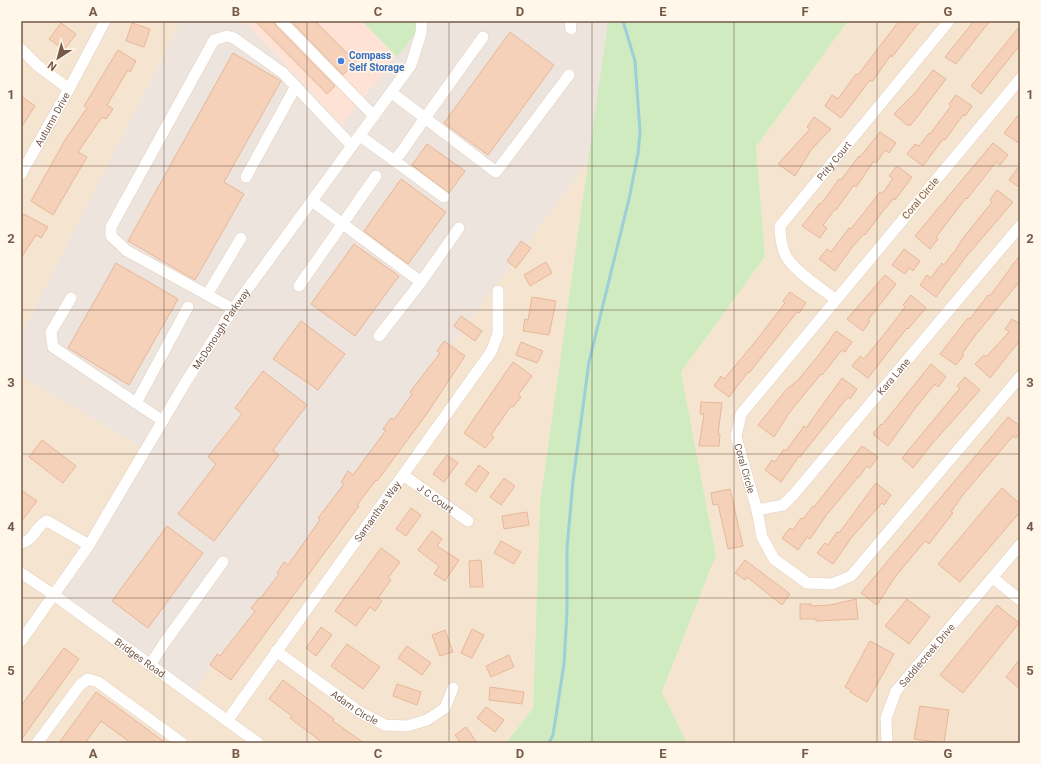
<svg xmlns="http://www.w3.org/2000/svg" width="1041" height="764" font-family="Roboto,sans-serif">
<style>
.residential{fill:#f5e5d0}
.commercial{fill:#fee2d5}
.industrial{fill:#ece4dd}
.green{fill:#d0ebbf}
.lines{fill:none;stroke-linecap:round;stroke-linejoin:round}
.stream{stroke:#9bcfda;stroke-width:3}
.building{fill:#f4d1b8;stroke:#e7b798}
.minor-casing{stroke:#e2cfbd;stroke-width:12}
.minor{stroke:#fff;stroke-width:11}
.grid{fill:none;stroke:#765947;stroke-width:1;stroke-opacity:0.55}
.shop-dot{fill:#3f7fe0;stroke:#fff7e9;stroke-width:1.5}
.labels{text-anchor:middle;stroke-width:3.5;stroke-linejoin:round;paint-order:stroke}
.shop-label{font-size:10px;font-weight:bold;fill:#366cbe;stroke:#fff7e9;text-anchor:start}
.street-label{font-size:10px;fill:#765947;stroke:#fff7e9}
.neatline{fill:none;stroke:#765947;stroke-width:1.5}
.grid-label{font-size:13px;text-anchor:middle;font-weight:bold;fill:#765947}
</style>
<rect width="100%" height="100%" fill="#fdf3e1"/>
<g class="residential">
<polygon points="21,21 181,21 21,335"/>
<polygon points="848,21 1020,21 1020,743 687,743 662,692 716,555 681,372 765,257 756,147"/>
<polygon points="589,160 540,503 533,708 506,743 21,743 21,376 145,449 193,693"/>
</g>
<polygon class="commercial" points="244,21 362,21 397,57 342,125"/>
<polygon class="industrial" points="181,21 244,21 342,125 425,21 608,21 589,160 193,693 57,595 145,449 21,376 21,335"/>
<g class="green">
<polygon points="362,21 425,21 397,57"/>
<polygon points="608,21 848,21 756,147 765,257 681,372 716,555 662,692 687,743 506,743 533,708 540,503"/>
</g>
<g class="lines">
<polyline class="stream" points="549,743 553,735 564,664 567,612 567,549 573,481 589,362 629,199 638,154 640,132 635,61 623,21"/>
</g>
<g class="building">
<polygon points="255,21 274,21 276,26 335,86 327,94"/>
<polygon points="291,21 315,21 356,62 343,75"/>
<polygon points="899,21 920,21 892,57 891,55 872,82 870,80 841,118 825,106 832,95 838,99 856,74 858,75"/>
<polygon points="974,21 990,21 956,64 945,57"/>
<polygon points="61,23 76,34 64,50 49,39"/>
<polygon points="132,23 150,29 144,47 126,41"/>
<polygon points="1020,26 1020,45 981,94 971,86"/>
<polygon points="510,32 554,65 488,155 444,123"/>
<polygon points="118,50 136,61 130,72 128,70 107,105 113,109 106,119 102,117 78,152 87,157 53,215 31,201 65,140 87,108 84,106"/>
<polygon points="233,53 281,81 224,182 244,194 195,280 128,241"/>
<polygon points="933,70 946,79 911,125 907,125 894,114 915,93"/>
<polygon points="956,95 972,106 965,116 963,115 945,140 943,139 923,166 907,154 915,144 919,146 929,133 930,134 951,106 949,104"/>
<polygon points="21,96 35,106 21,128"/>
<polygon points="1020,113 1020,144 1004,133"/>
<polygon points="814,117 831,129 811,150 795,176 778,164 810,129 807,127"/>
<polygon points="880,132 896,143 889,153 885,150 876,163 874,161 856,187 854,185 836,210 835,209 823,225 827,228 820,238 802,226 820,203 821,204 839,179 841,180 859,156 860,157"/>
<polygon points="993,143 1008,155 1000,165 996,162 967,199 966,198 936,237 938,239 930,249 915,236"/>
<polygon points="427,144 465,171 449,193 412,165"/>
<polygon points="1020,165 1020,188 1009,180"/>
<polygon points="897,166 912,177 895,200 894,198 883,211 865,235 864,234 853,246 835,271 819,259 827,249 831,252 849,228 851,229 880,192 882,194 893,178 889,176"/>
<polygon points="401,179 446,212 408,264 364,231"/>
<polygon points="997,190 1013,202 965,258 936,297 920,285 927,275 931,278 942,263 944,265 952,254 953,254 964,237 992,202 990,200"/>
<polygon points="24,214 48,227 41,238 36,235 21,258 21,220"/>
<polygon points="521,241 531,248 516,268 507,261"/>
<polygon points="354,244 399,276 355,336 311,304"/>
<polygon points="904,249 920,261 913,271 909,268 905,274 892,265"/>
<polygon points="1020,255 1020,281 974,337 962,354 964,355 956,365 940,354 968,318 970,319 988,295 990,296"/>
<polygon points="546,262 552,273 530,286 524,275"/>
<polygon points="116,263 178,299 129,385 68,348"/>
<polygon points="885,275 896,284 868,320 870,321 863,331 847,319"/>
<polygon points="790,292 806,303 799,313 797,312 749,373 748,372 729,397 714,386 721,376 724,379 755,342 785,303 783,301"/>
<polygon points="911,295 926,308 908,329 907,328 868,378 852,366 860,356 864,359 894,322 905,307 903,305"/>
<polygon points="532,297 556,301 549,335 523,331 525,319 528,320"/>
<polygon points="461,316 482,331 475,341 454,326"/>
<polygon points="1012,319 1020,324 1020,340 990,378 975,364 984,355 986,357 1009,332 1005,329"/>
<polygon points="301,321 345,354 318,390 273,359"/>
<polygon points="836,331 852,342 845,352 842,350 822,375 821,374 789,413 774,437 758,425 786,390 798,380 818,356"/>
<polygon points="444,341 465,356 426,415 377,481 376,480 357,505 359,506 231,680 210,665 217,654 220,656 255,611 251,608 259,598 260,599 279,574 277,573 284,562 288,565 320,520 318,518 344,484 341,482 348,471 353,475 386,430 383,429 391,418 394,420 412,394 410,392 440,353 437,351"/>
<polygon points="521,342 543,351 537,363 516,355"/>
<polygon points="513,362 532,376 518,395 521,397 513,407 511,406 491,435 494,437 485,448 464,433"/>
<polygon points="931,364 946,377 938,387 935,384 916,407 888,446 873,434 881,424 882,425"/>
<polygon points="263,371 307,405 273,450 279,455 214,541 178,514 216,464 208,457 242,414 235,408"/>
<polygon points="965,377 980,390 931,445 913,468 902,458 960,388 957,386"/>
<polygon points="842,378 857,389 850,399 848,397 839,408 800,457 799,456 781,482 765,470 772,460 775,462 784,449 786,451 804,426 806,428"/>
<polygon points="701,402 722,403 718,434 720,434 719,446 699,446 704,414 700,414"/>
<polygon points="1008,417 1020,426 1020,433 1016,438 1013,436 962,496 951,512 953,513 929,544 925,541 895,577 877,605 861,593"/>
<polygon points="42,440 76,466 63,483 29,457"/>
<polygon points="862,446 878,457 870,468 867,466 859,477 858,477 828,513 810,539 807,537 798,550 782,538 790,528 793,530 801,518 803,519 813,506 814,507"/>
<polygon points="447,455 458,463 444,482 433,474"/>
<polygon points="479,465 489,473 476,492 465,484"/>
<polygon points="504,478 515,486 501,505 490,497"/>
<polygon points="876,483 891,495 884,505 882,503 852,537 833,564 817,553 825,543 828,545 837,532 839,533"/>
<polygon points="1002,488 1020,504 1020,512 960,582 938,564"/>
<polygon points="730,489 743,546 728,549 718,504 713,505 711,493"/>
<polygon points="21,490 37,501 21,522"/>
<polygon points="411,508 421,515 406,536 396,529"/>
<polygon points="527,512 529,525 504,529 502,516"/>
<polygon points="167,526 203,553 148,628 112,601"/>
<polygon points="432,531 442,539 437,546 459,560 445,581 434,574 439,566 418,550"/>
<polygon points="501,541 521,552 514,564 494,553"/>
<polygon points="381,548 400,562 388,578 391,580 378,598 382,601 375,611 370,607 356,626 335,611"/>
<polygon points="481,560 483,587 470,587 469,561"/>
<polygon points="745,560 790,594 782,605 747,577 745,580 735,573"/>
<polygon points="856,599 858,619 816,621 816,619 800,619 800,604 811,604 811,606 830,605"/>
<polygon points="907,599 930,617 909,644 885,626"/>
<polygon points="997,605 1019,623 963,693 940,675"/>
<polygon points="321,627 332,635 316,656 306,648"/>
<polygon points="472,629 484,635 472,658 461,653"/>
<polygon points="445,630 453,652 440,656 432,635"/>
<polygon points="870,641 894,654 867,702 850,692 851,690 845,687"/>
<polygon points="347,644 380,667 363,689 331,666"/>
<polygon points="407,646 431,663 422,675 398,658"/>
<polygon points="64,648 79,659 21,740 21,706"/>
<polygon points="509,655 514,667 491,677 486,666"/>
<polygon points="1020,659 1020,689 1006,677"/>
<polygon points="283,680 334,719 333,721 364,743 323,743 290,718 292,716 269,699"/>
<polygon points="397,684 421,692 417,705 393,696"/>
<polygon points="490,687 524,692 522,704 489,700"/>
<polygon points="96,692 113,704 166,743 131,743 101,721 85,743 59,743"/>
<polygon points="920,706 949,710 944,743 914,739"/>
<polygon points="486,707 504,720 495,732 477,718"/>
<polygon points="466,727 471,734 477,743 461,743 455,735"/>
</g>
<g class="lines">
<defs>
<g id="minor">
<polyline points="281,21 374,116"/>
<polyline points="570,21 571,29"/>
<polyline points="483,37 425,118 496,172 569,75"/>
<polyline points="21,49 37,65 69,89"/>
<path id="s1" d="M1020 79 741 414 736 437 757 510 762 537 774 559 807 583 832 584 851 576 1020 377"/>
<polyline points="360,136 392,159 396,158 400,154 425,118 392,93"/>
<polyline points="392,159 444,197"/>
<path id="s2" d="M21 174 69 89 105 21"/>
<polyline points="246,177 296,86"/>
<polyline points="312,201 421,282 379,336"/>
<polyline points="421,282 459,228"/>
<polyline points="299,286 376,176"/>
<polyline points="207,295 241,238"/>
<polyline points="71,298 51,332 53,347 136,403"/>
<path id="s3" d="M835 299C822 289 794 271 786 256 782 248 780 236 780 226L949 21"/>
<polyline points="233,309 127,251 111,236 111,227 214,40 227,36 234,38 283,73 352,146"/>
<polyline points="163,421 136,403 188,307"/>
<path id="s4" d="M403 475 468 521"/>
<path id="s5" d="M757 510 783 505 794 494 1020 226"/>
<path d="M21 543C34 541 36 525 47 521L89 545"/>
<path id="s6" d="M21 573 54 595 258 743"/>
<polyline points="993,578 1020,600"/>
<path id="s7" d="M21 641 89 545 187 380 233 309 411 65 421 33 422 21"/>
<path id="s8" d="M276 651 361 713 385 725 407 726 427 720 445 708 453 688"/>
<polyline points="150,665 165,642 223,562"/>
<path id="s9" d="M227 721 491 352 498 334V291"/>
<polyline points="37,743 80,685 88,679 98,682 182,743"/>
<path id="s10" d="M887 743 886 718 896 691 1020 545"/>
</g>
</defs>
<use href="#minor" class="minor-casing"/>
<use href="#minor" class="minor"/>
</g>
<path class="grid" d="M164 21V743M307 21V743M449 21V743M592 21V743M734 21V743M877 21V743M21 166H1020M21 310H1020M21 454H1020M21 598H1020"/>
<circle class="shop-dot" cx="341" cy="61" r="4"/>
<g class="labels">
<g class="shop-label">
<text x="349" y="59">Compass<tspan x="349" dy="12">Self Storage</tspan></text>
</g>
<g class="street-label">
<text dy="4" stroke="none"><textPath href="#s2" startOffset="63">Autumn Drive</textPath></text>
<text dy="4" stroke="none"><textPath href="#s3" startOffset="181">Prity Court</textPath></text>
<text transform="translate(920 198) rotate(-50)" y="4">Coral Circle</text>
<text dy="4" stroke="none"><textPath href="#s7" startOffset="371">McDonough Parkway</textPath></text>
<text dy="4" stroke="none"><textPath href="#s5" startOffset="196">Kara Lane</textPath></text>
<text dy="4" stroke="none"><textPath href="#s1" startOffset="492">Coral Circle</textPath></text>
<text dy="4" stroke="none"><textPath href="#s4" startOffset="40">J C Court</textPath></text>
<text dy="4" stroke="none"><textPath href="#s9" startOffset="258">Samanthas Way</textPath></text>
<text dy="4" stroke="none"><textPath href="#s10" startOffset="101">Saddlecreek Drive</textPath></text>
<text dy="4" stroke="none"><textPath href="#s6" startOffset="146">Bridges Road</textPath></text>
<text dy="4" stroke="none"><textPath href="#s8" startOffset="97">Adam Circle</textPath></text>
</g>
</g>
<rect width="1041" height="764" fill="none" stroke="#fff7e9" stroke-width="44"/>
<g transform="translate(58 58) rotate(216)" stroke="#fff7e9" stroke-width="3" paint-order="stroke">
<path d="M0-3L7 15L0 10L-7 15Z" fill="#765947"/>
<text y="-6" font-size="11" font-weight="bold" text-anchor="middle" fill="#765947">N</text>
</g>
<rect x="22" y="22" width="997" height="720" class="neatline"/>
<g class="grid-label">
<text x="93" y="16">A</text>
<text x="236" y="16">B</text>
<text x="378" y="16">C</text>
<text x="520" y="16">D</text>
<text x="663" y="16">E</text>
<text x="805" y="16">F</text>
<text x="948" y="16">G</text>
<text x="11" y="99">1</text>
<text x="1030" y="99">1</text>
<text x="11" y="243">2</text>
<text x="1030" y="243">2</text>
<text x="11" y="387">3</text>
<text x="1030" y="387">3</text>
<text x="11" y="531">4</text>
<text x="1030" y="531">4</text>
<text x="11" y="675">5</text>
<text x="1030" y="675">5</text>
<text x="93" y="758">A</text>
<text x="236" y="758">B</text>
<text x="378" y="758">C</text>
<text x="520" y="758">D</text>
<text x="663" y="758">E</text>
<text x="805" y="758">F</text>
<text x="948" y="758">G</text>
</g>
</svg>
